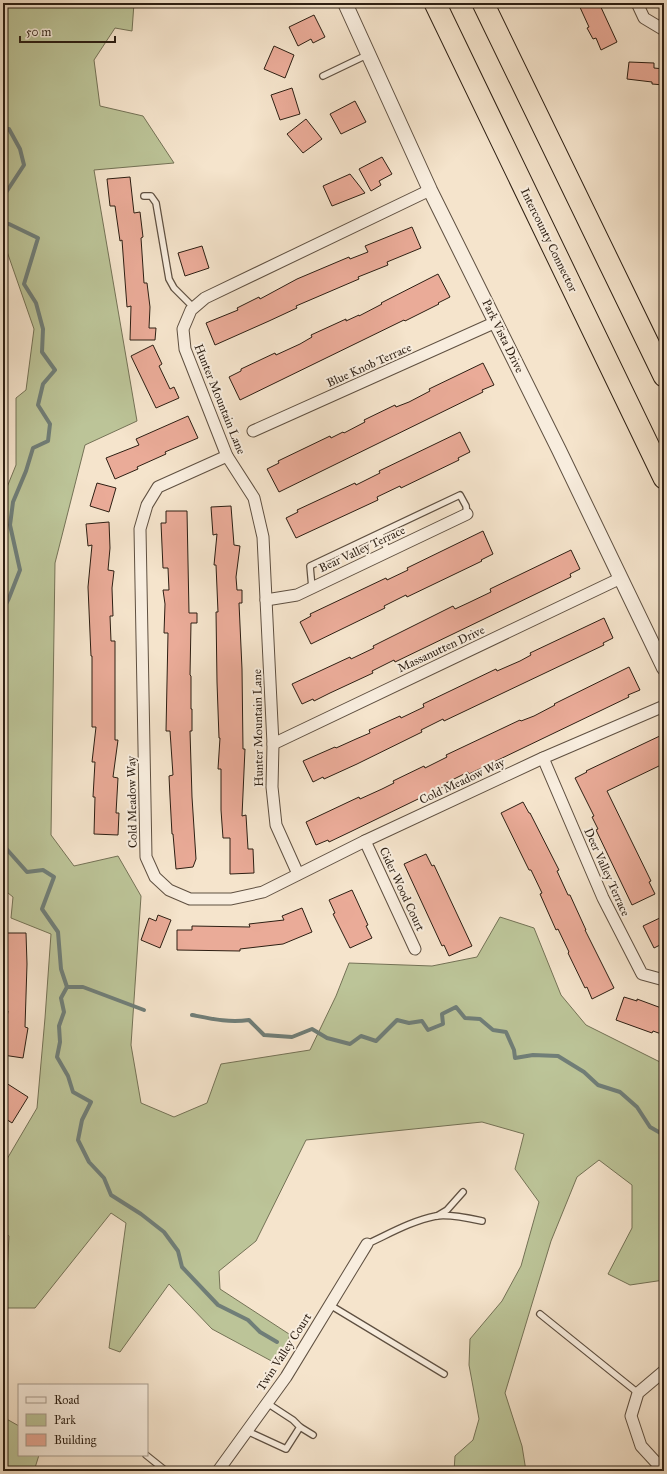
<svg xmlns="http://www.w3.org/2000/svg" width="667" height="1474" font-family="'IM FELL Great Primer',serif">
<style>
.green{fill:#bcc498;stroke:#747256}
.lines{fill:none;stroke-linecap:round;stroke-linejoin:round}
.stream{stroke:#707e78;stroke-width:4}
.building{fill:#eaab98;stroke:#2d1f13}
.service-casing{stroke:#5f5041;stroke-width:8}
.minor-casing{stroke:#5f5041;stroke-width:13}
.tertiary-casing{stroke:#5f5041;stroke-width:16}
.motorway-casing{stroke:#2d1f13;stroke-width:23}
.service{stroke:#f8edde;stroke-width:5.5}
.minor{stroke:#f8edde;stroke-width:11}
.tertiary{stroke:#f8edde;stroke-width:14}
.motorway{stroke:#f5e4cc;stroke-width:21}
.labels{text-anchor:middle;stroke-width:4;stroke-linejoin:round;paint-order:stroke}
.street-label{font-size:12px;fill:#2d1f13;stroke:#f8edde}
</style>
<rect width="100%" height="100%" fill="#f5e4cc"/>
<filter id="stains"><feTurbulence type="fractalNoise" baseFrequency=".005" numOctaves="4"/><feColorMatrix values="0 0 0 0 .2 0 0 0 0 .09 0 0 0 0 .02 0 0 0 .5 -.17"/></filter>
<radialGradient id="worn" r=".72"><stop offset=".6" stop-color="#630" stop-opacity="0"/><stop offset="1" stop-color="#630" stop-opacity=".3"/></radialGradient>
<g class="green">
<polygon points="3,3 134,3 132,31 115,28 94,60 100,106 143,116 174,163 94,170 137,421 85,445 55,563 51,835 74,866 118,856 141,896 131,1045 141,1103 174,1117 207,1103 221,1064 310,1050 336,996 349,963 432,966 477,957 500,917 534,928 561,995 586,1025 664,1064 664,1280 630,1285 608,1274 632,1228 632,1185 599,1160 577,1177 551,1241 505,1393 522,1446 526,1471 454,1471 455,1456 473,1440 479,1419 469,1365 470,1339 502,1301 521,1266 539,1202 515,1169 524,1134 482,1122 306,1140 256,1241 219,1271 220,1289 289,1334 289,1351 277,1364 212,1329 169,1284 120,1352 109,1348 126,1223 111,1213 35,1308 5,1308 9,1236 3,1232 3,1161 7,1159 37,1108 45,1018 51,934 11,918 13,897 3,889 3,497 16,465 16,398 26,390 34,329 3,240"/>
<polygon points="3,1417 19,1426 19,1455 39,1455 34,1471 3,1471"/>
</g>
<g class="lines">
<g class="stream">
<polyline points="3,3 4,3"/>
<polyline points="3,131 9,129 20,149 24,165 3,197"/>
<polyline points="3,224 9,224 38,238 24,284 36,303 43,329 42,352 55,370 43,384 38,405 50,424 48,441 33,448 26,471 13,502 10,525 20,570 9,598 3,610"/>
<polyline points="3,845 27,872 43,870 54,877 42,909 58,932 61,969 67,987 83,987 144,1010"/>
<polyline points="67,987 61,998 64,1012 59,1026 60,1042 57,1057 68,1076 73,1092 91,1102 82,1120 78,1140 89,1162 104,1178 111,1195 141,1214 164,1232 178,1251 182,1267 218,1305 248,1320 260,1332 277,1342"/>
<path d="M192 1015C212 1019 229 1023 249 1020L264 1035 292 1037 312 1029 327 1038 350 1044 361 1036 376 1041 397 1020 409 1023 422 1021 428 1030 443 1024 442 1014 456 1007 465 1018 480 1019 493 1030 506 1032 514 1050 515 1058 533 1055 558 1056 584 1072 598 1085 620 1092 637 1107 650 1127 664 1135"/>
</g>
</g>
<g class="building">
<polygon points="578,3 599,3 617,42 601,50 596,38 593,39 587,28 589,27"/>
<polygon points="314,15 325,37 313,43 311,39 298,46 289,27"/>
<polygon points="274,46 294,55 285,78 264,69"/>
<polygon points="629,62 654,63 654,68 664,69 664,85 652,84 652,82 627,79"/>
<polygon points="292,88 300,114 280,120 271,95"/>
<polygon points="355,101 366,122 341,134 330,114"/>
<polygon points="306,119 322,139 303,153 287,134"/>
<polygon points="382,157 392,174 379,181 381,185 371,191 359,169"/>
<polygon points="350,174 365,193 332,206 323,186"/>
<polygon points="130,177 134,213 140,212 143,237 141,238 144,283 147,283 150,307 149,328 156,328 155,340 130,340 131,306 127,307 122,240 120,241 115,206 110,206 107,179"/>
<polygon points="412,227 421,248 387,262 388,265 358,277 359,279 296,306 297,308 269,321 215,345 206,323 238,310 237,308 259,297 260,299 297,279 349,257 350,259 368,252 365,246"/>
<polygon points="202,246 209,268 185,276 178,253"/>
<polygon points="438,274 450,297 438,303 439,304 405,321 404,320 240,400 229,377 241,371 241,369 275,353 276,355 300,344 312,337 311,335 346,319 346,321 359,315 359,316 382,304 381,303"/>
<polygon points="153,345 162,364 159,366 170,389 174,387 179,398 156,408 131,356"/>
<polygon points="483,363 494,385 482,390 483,392 279,492 267,469 279,463 278,461 330,436 331,438 343,432 344,433 365,422 364,420 395,405 396,407 409,402 430,391 429,389"/>
<polygon points="188,416 198,438 165,452 166,454 137,467 138,469 115,479 106,458 139,445 136,439"/>
<polygon points="460,432 470,452 458,458 459,460 401,488 400,486 377,497 378,500 296,538 286,518 298,512 297,510 355,483 356,485 380,473 379,471"/>
<polygon points="97,483 116,488 109,512 90,506"/>
<polygon points="231,506 234,545 240,546 236,577 237,590 242,590 242,603 239,603 242,669 243,749 245,749 242,816 246,815 248,849 253,849 254,873 230,874 230,838 223,838 221,810 221,769 218,769 220,738 219,738 217,682 216,612 218,612 216,565 214,565 217,534 213,535 211,507"/>
<polygon points="166,511 187,511 189,613 197,613 197,623 191,623 190,675 191,676 191,709 192,709 192,731 190,731 192,797 196,859 193,867 176,869 173,834 172,834 170,797 169,776 173,775 170,731 166,731 168,633 164,633 165,604 163,590 169,590 168,568 163,568 161,523 166,523"/>
<polygon points="109,522 110,548 108,570 114,571 112,588 113,616 110,616 111,641 115,641 115,740 118,740 113,777 118,778 116,813 119,813 118,835 94,834 95,797 93,797 95,762 92,762 96,727 92,727 92,656 91,656 88,587 92,545 88,546 86,524"/>
<polygon points="483,531 493,554 481,560 482,561 407,597 406,595 384,606 385,608 311,644 300,622 311,616 310,614 386,578 387,580 408,570 407,568"/>
<polygon points="571,550 580,569 570,574 571,577 395,662 394,660 372,671 373,673 330,693 314,701 313,699 302,704 292,684 350,657 351,659 374,648 373,646 453,606 455,609 468,603 491,592 490,589"/>
<polygon points="604,618 613,638 603,643 604,645 444,721 443,719 421,730 422,732 357,764 324,779 323,777 313,782 303,761 335,747 336,748 356,739 370,733 369,730 400,716 401,718 424,707 423,704 496,669 497,671 520,661 531,655 530,653"/>
<polygon points="629,667 640,690 628,695 629,697 469,774 468,772 446,783 447,785 350,832 329,842 328,840 316,845 306,822 359,797 360,799 382,789 394,783 393,781 424,766 425,768 447,757 446,755 520,720 521,721 534,716 555,705 554,704"/>
<polygon points="664,734 664,760 660,762 661,765 607,791 651,881 649,882 655,894 632,905 596,830 598,829 592,817 594,816 575,778 587,772 586,771"/>
<polygon points="523,802 529,813 530,813 559,870 557,871 568,895 570,895 586,930 585,930 614,988 592,999 587,987 585,988 568,953 569,952 558,929 556,930 540,894 542,893 531,870 529,870 501,813"/>
<polygon points="426,854 432,866 434,865 472,946 449,956 444,945 442,946 404,864"/>
<polygon points="352,890 368,925 366,926 372,938 350,948 333,914 335,913 329,900"/>
<polygon points="302,908 312,932 283,944 240,949 240,951 177,950 177,930 192,930 192,926 250,927 249,924 284,920 282,916"/>
<polygon points="158,915 171,920 160,948 141,940 149,918 156,921"/>
<polygon points="664,916 664,943 654,948 643,926"/>
<polygon points="5,933 26,933 27,964 25,1027 28,1028 23,1058 3,1055 3,1043 8,1011 4,1011 5,977"/>
<polygon points="624,997 637,1001 637,999 664,1009 664,1035 653,1031 652,1033 616,1020"/>
<polygon points="3,1081 28,1097 12,1123 3,1117"/>
</g>
<g class="lines">
<defs>
<g id="service">
<polyline points="323,76 369,54"/>
<polyline points="144,196 151,196 156,203 169,279 174,288 193,307"/>
<polyline points="380,534 388,551"/>
<polyline points="312,588 310,566 460,495 466,506 467,514"/>
<polyline points="437,1216 447,1210 463,1192"/>
<path d="M367 1244C389 1234 411 1221 436 1216 450 1214 468 1218 482 1221"/>
<polyline points="330,1305 444,1374"/>
<polyline points="540,1314 638,1393"/>
<polyline points="300,1427 313,1435"/>
<polyline points="247,1431 286,1449 300,1427 293,1420 267,1403"/>
<polyline points="146,1455 166,1471"/>
</g>
<g id="minor">
<polyline points="637,3 644,18 664,30"/>
<polyline points="253,431 496,322"/>
<polyline points="227,456 158,487 147,505 140,529 146,857 155,877 169,890 190,899 231,899 263,892 365,841 543,758 664,706"/>
<polyline points="266,600 297,595 467,514"/>
<polyline points="273,744 621,578"/>
<polyline points="543,758 603,898 642,974 664,980"/>
<polyline points="365,841 415,949"/>
<polyline points="298,874 276,825 272,787 273,744 263,537 254,498 227,456 185,349 183,329 191,310 205,298 430,190"/>
<polyline points="664,1371 638,1393 631,1416 641,1446 664,1471"/>
<polyline points="218,1471 286,1377 367,1244"/>
</g>
<polyline id="tertiary" points="345,3 430,190 559,450 664,668"/>
<g id="motorway">
<polyline points="435,3 664,478"/>
<polyline points="483,3 664,376"/>
</g>
</defs>
<use href="#service" class="service-casing"/>
<use href="#minor" class="minor-casing"/>
<use href="#tertiary" class="tertiary-casing"/>
<use href="#motorway" class="motorway-casing"/>
<use href="#service" class="service"/>
<use href="#minor" class="minor"/>
<use href="#tertiary" class="tertiary"/>
<use href="#motorway" class="motorway"/>
</g>
<g class="labels">
<g class="street-label">
<text transform="translate(549 240) rotate(64)" y="4">Intercounty Connector</text>
<text transform="translate(503 336) rotate(64)" y="4">Park Vista Drive</text>
<text transform="translate(369 365) rotate(-24)" y="4">Blue Knob Terrace</text>
<text transform="translate(220 399) rotate(68)" y="4">Hunter Mountain Lane</text>
<text transform="translate(362 549) rotate(-25)" y="4">Bear Valley Terrace</text>
<text transform="translate(441 649) rotate(-25)" y="4">Massanutten Drive</text>
<text transform="translate(258 728) rotate(-91)" y="4">Hunter Mountain Lane</text>
<text transform="translate(462 781) rotate(-25)" y="4">Cold Meadow Way</text>
<text transform="translate(132 802) rotate(-91)" y="4">Cold Meadow Way</text>
<text transform="translate(607 872) rotate(66)" y="4">Deer Valley Terrace</text>
<text transform="translate(402 889) rotate(65)" y="4">Cider Wood Court</text>
<text transform="translate(284 1352) rotate(-57)" y="4">Twin Valley Court</text>
</g>
</g>
<rect width="667" height="1474" fill="none" stroke="#f5e4cc" stroke-width="16"/>
<rect x="4" y="4" width="659" height="1466" fill="none" stroke="#2d1f13" stroke-width="2"/>
<rect x="8" y="8" width="651" height="1458" fill="none" stroke="#2d1f13"/>
<rect x="18" y="1384" width="130" height="72" fill="#f8edde" stroke="#a79b8d"/>
<rect x="26" y="1397" width="20" height="6" fill="#f8edde" stroke="#a79b8d"/>
<text x="54" y="1404" font-size="12" fill="#2d1f13">Road</text>
<rect x="26" y="1414" width="20" height="12" fill="#bcc498" stroke="#a79b8d"/>
<text x="54" y="1424" font-size="12" fill="#2d1f13">Park</text>
<rect x="26" y="1434" width="20" height="12" fill="#eaab98" stroke="#a79b8d"/>
<text x="54" y="1444" font-size="12" fill="#2d1f13">Building</text>
<path d="M20 36v6h95v-6" fill="none" stroke="#2d1f13" stroke-width="2"/>
<text x="26" y="36" font-size="12" fill="#2d1f13" stroke="#f8edde" stroke-width="3" paint-order="stroke">50 m</text>
<rect width="100%" height="100%" filter="url(#stains)"/>
<rect width="100%" height="100%" fill="url(#worn)"/>
</svg>
